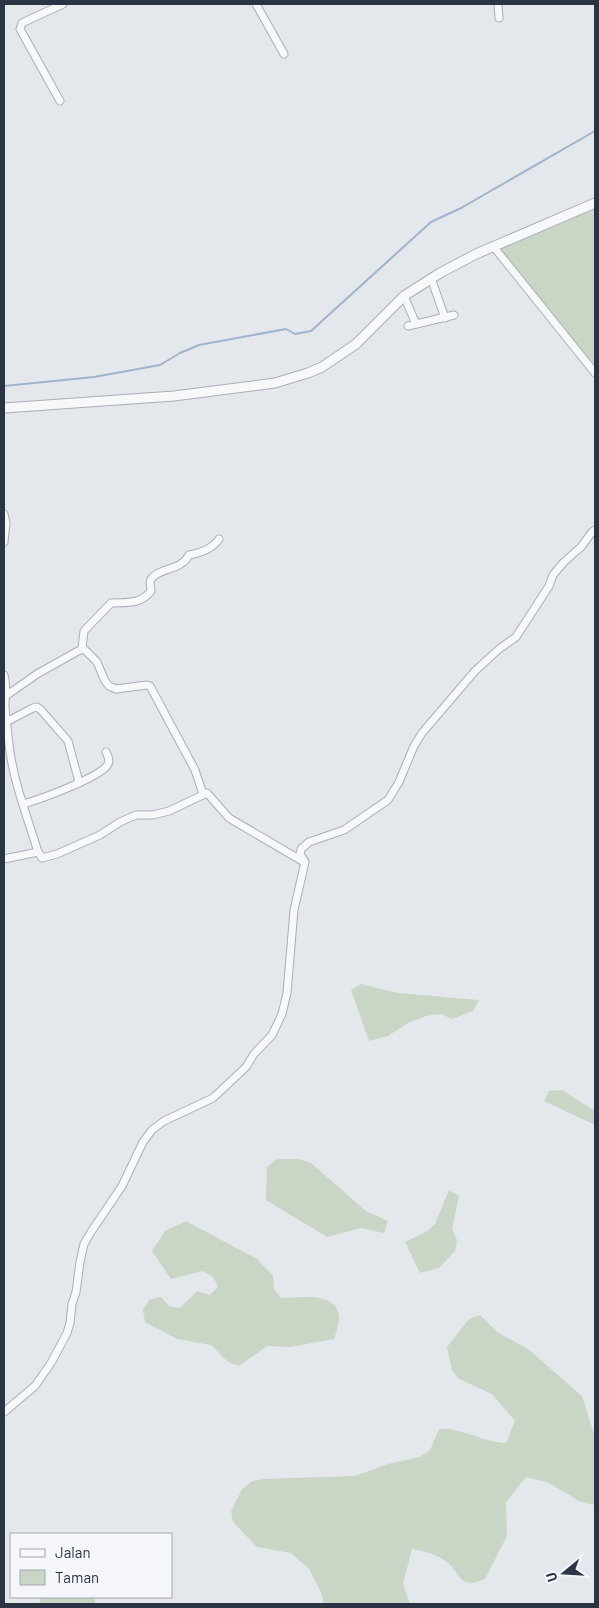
<svg xmlns="http://www.w3.org/2000/svg" width="599" height="1608" font-family="Barlow,sans-serif">
<style>
.green{fill:#c9d6c5}
.lines{fill:none;stroke-linecap:round;stroke-linejoin:round}
.stream{stroke:#9fb4cc;stroke-width:2}
.minor-casing{stroke:#a9aeb7;stroke-width:9}
.tertiary-casing{stroke:#a9aeb7;stroke-width:11}
.minor{stroke:#f7f8fa;stroke-width:7}
.tertiary{stroke:#f7f8fa;stroke-width:9}
</style>
<rect width="100%" height="100%" fill="#e4e7ec"/>
<g class="green">
<polygon points="595,204 595,372 491,248"/>
<polygon points="361,984 397,993 479,1000 473,1011 452,1019 441,1014 429,1015 408,1023 388,1036 369,1041 351,990"/>
<polygon points="562,1090 592,1109 595,1108 595,1125 544,1101 549,1091"/>
<polygon points="277,1159 299,1159 311,1163 366,1211 388,1221 384,1233 361,1228 327,1237 266,1200 267,1167"/>
<polygon points="449,1190 459,1196 452,1229 457,1240 455,1251 439,1268 420,1273 405,1242 426,1232 435,1224"/>
<path d="M186 1221 257 1259 273 1276 274 1289 281 1298C299 1298 336 1291 339 1316 340 1322 336 1332 334 1339L290 1347 267 1346 239 1366 228 1362 211 1345 177 1339 145 1322 143 1310 149 1300 161 1297 169 1306 180 1308 197 1291 210 1295 218 1287 213 1277 203 1271 171 1279 152 1251 165 1231Z"/>
<path d="M480 1315 497 1332 528 1349 582 1396 595 1437V1505L579 1501 549 1483 526 1477 506 1502 507 1536 485 1579C459 1589 463 1577 448 1563 438 1554 424 1551 412 1549L403 1584 410 1604H324L321 1592 309 1569 291 1553 257 1547 233 1522 231 1511 242 1489 252 1481 263 1479 355 1476 388 1464 420 1457 430 1450 439 1429C462 1427 483 1443 506 1443L515 1421 492 1394 459 1379 452 1370 447 1347 469 1319Z"/>
<polygon points="41,1597 95,1597 95,1604 39,1604"/>
</g>
<g class="lines">
<polyline class="stream" points="4,386 94,377 160,365 180,353 199,345 286,329 295,334 311,331 431,222 461,208 595,131"/>
<defs>
<g id="minor">
<polyline points="256,4 284,54"/>
<polyline points="498,4 499,18"/>
<polyline points="60,101 20,29 22,23 63,4"/>
<polyline points="493,246 595,373"/>
<polyline points="431,278 445,318"/>
<polyline points="404,296 416,324"/>
<polyline points="408,326 454,315"/>
<polyline points="4,514 6,523 4,542"/>
<path d="M82 649 84 631 111 603C126 602 140 605 151 591 151 587 149 583 151 579 160 567 181 571 189 555 200 553 213 548 219 539"/>
<path d="M4 675C7 685 5 695 5 706 6 721 8 736 10 752 15 786 28 819 38 852L42 858 57 854 100 835 120 822 136 815H153L169 811 207 793 229 818 304 862"/>
<polyline points="7,695 37,674 78,651 84,649 97,662 105,681 109,686 116,689 147,685 150,686 195,770 203,794"/>
<polyline points="6,722 33,708 37,707 41,710 68,741 79,782"/>
<path d="M23 804C38 800 102 777 108 764 110 760 108 756 106 752"/>
<polyline points="4,859 38,852"/>
<polyline points="4,1412 35,1386 51,1363 67,1333 70,1323 72,1304 76,1292 80,1262 84,1244 91,1232 122,1186 143,1142 152,1130 164,1121 213,1098 246,1067 254,1054 272,1035 282,1014 287,993 294,910 305,862 300,854 301,849 309,842 344,830 388,800 399,782 414,746 422,733 475,671 499,649 516,637 549,586 553,575 564,562 581,547 592,532 595,530"/>
</g>
<polyline id="tertiary" points="4,408 174,396 275,383 308,373 322,367 356,344 404,296 440,273 476,254 595,203"/>
</defs>
<use href="#minor" class="minor-casing"/>
<use href="#tertiary" class="tertiary-casing"/>
<use href="#minor" class="minor"/>
<use href="#tertiary" class="tertiary"/>
</g>
<rect width="599" height="1608" fill="none" stroke="#2b3445" stroke-width="10"/>
<rect x="10" y="1533" width="162" height="65" fill="#f4f6f9" stroke="#a4a8b1"/>
<rect x="20" y="1549" width="25" height="8" fill="#f7f8fa" stroke="#a4a8b1"/>
<text x="55" y="1558" font-size="15" fill="#2b3445">Jalan</text>
<rect x="20" y="1570" width="25" height="15" fill="#c9d6c5" stroke="#a4a8b1"/>
<text x="55" y="1583" font-size="15" fill="#2b3445">Taman</text>
<g transform="translate(564 1573) rotate(252)" stroke="#f4f6f9" stroke-width="4" paint-order="stroke">
<path d="M0-4L9 19L0 12L-9 19Z" fill="#2b3445"/>
<text y="-8" font-size="14" font-weight="bold" text-anchor="middle" fill="#2b3445">U</text>
</g>
</svg>
